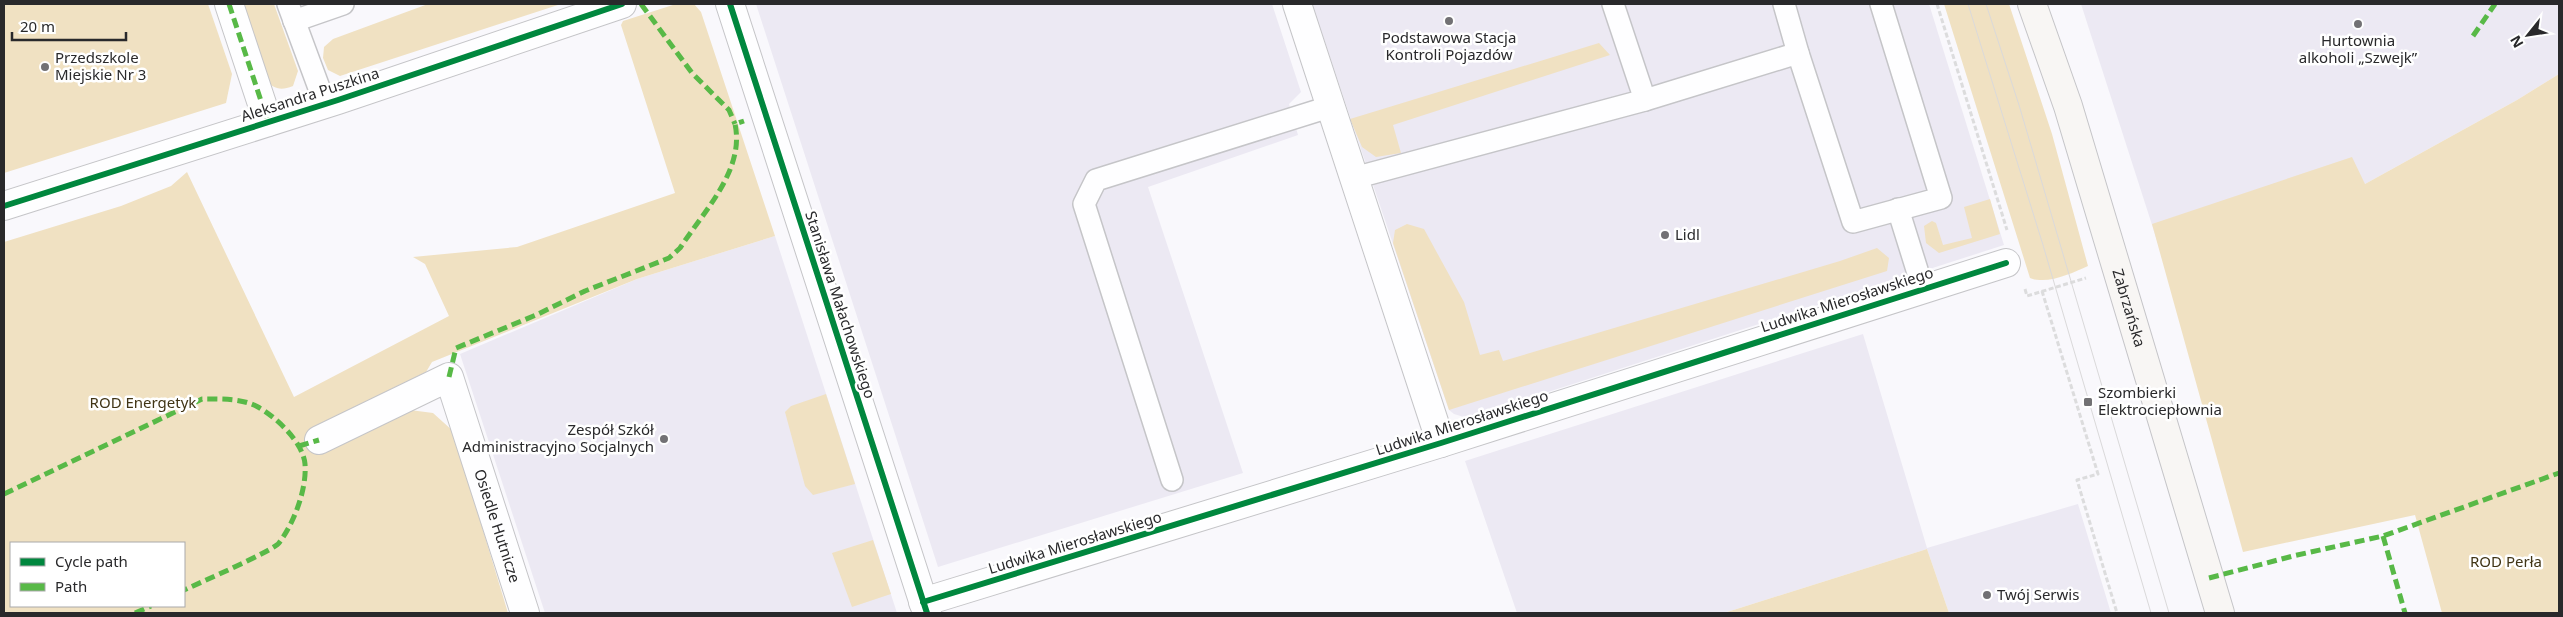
<svg xmlns="http://www.w3.org/2000/svg" width="2563" height="617" font-family="'Noto Sans',sans-serif">
<style>
.built{fill:#ece9f3}
.green{fill:#f0e1c2;fill-rule:evenodd}
.lines{fill:none;stroke-linecap:round;stroke-linejoin:round}
.lane-casing{stroke:#c5c5c8;stroke-width:24}
.street-casing{stroke:#c5c5c8;stroke-width:30}
.secondary-casing{stroke:#c5c5c8;stroke-width:30}
.path{stroke:#dcdcdd;stroke-width:3;stroke-dasharray:5 2.5;stroke-linecap:butt}
.lane{stroke:#fefeff;stroke-width:21}
.street{stroke:#fefeff;stroke-width:28}
.secondary{stroke:#f8f6f4;stroke-width:28}
.tram{stroke:#dad9da;stroke-width:1}
.quiet{stroke:#58b947;stroke-width:5;stroke-dasharray:10 5;stroke-linecap:butt}
.cycleway-casing{stroke:#fff;stroke-width:9}
.cycleway{stroke:#00873e;stroke-width:6}
.poi-dot{fill:#727174;stroke:#fff;stroke-width:2}
.labels{text-anchor:middle;stroke-width:5;stroke-linejoin:round;paint-order:stroke}
.poi-label{font-size:15px;fill:#29292b;stroke:#fff;text-anchor:start}
.street-label{font-size:15px;fill:#29292b;stroke:#fff}
.park-label{font-size:15px;fill:#413516;stroke:#fff}
</style>
<rect width="100%" height="100%" fill="#f9f8fc"/>
<g class="built">
<polygon points="756,4 1272,4 1301,92 1289,104 1298,135 1148,187 1243,473 938,567"/>
<polygon points="1312,4 1929,4 2004,245 1467,418 1454,414 1449,410"/>
<polygon points="2081,4 2559,4 2559,74 2517,100 2365,184 2169,258 2162,256"/>
<polygon points="775,236 897,613 545,613 460,354 637,279"/>
<polygon points="1863,334 1927,548 2078,504 2111,613 1949,613 1927,549 1724,613 1517,613 1465,461"/>
</g>
<g class="green">
<polygon points="4,4 208,4 232,74 226,103 4,173"/>
<path d="M237 4H274L298 71 293 86C280 91 274 89 264 79Z"/>
<polygon points="428,4 561,4 340,76 328,70 323,58 324,47 333,39"/>
<path d="M676 4H694L701 12 775 236 637 279 432 362 426 372 309 429 321 453 410 410 433 413 453 431 508 613H4V242L121 206 171 186 187 172 294 397 449 316 425 264 413 257 517 247 675 193 621 25 623 21ZM11 543H184V606H11Z"/>
<path d="M1944 4H2009L2052 134 2088 266C2072 273 2048 285 2030 278Z"/>
<polygon points="1599,43 1610,55 1393,125 1401,153 1376,157 1362,147 1350,119"/>
<polygon points="2559,74 2559,613 2442,613 2415,515 2243,552 2152,224 2352,157 2365,184 2517,100"/>
<polygon points="1990,199 2000,234 1939,253 1926,243 1924,226 1932,221 1936,223 1943,245 1972,238 1964,207"/>
<polygon points="1407,224 1424,229 1464,302 1480,355 1499,350 1503,361 1840,261 1877,248 1889,258 1887,271 1449,410 1393,243 1395,230"/>
<polygon points="826,394 855,484 813,495 805,486 785,412 791,406"/>
<polygon points="873,540 891,594 852,607 832,553"/>
<polygon points="1927,549 1949,613 1724,613"/>
</g>
<g class="lines">
<defs>
<g id="lane">
<polyline points="288,4 325,104"/>
<polyline points="1784,4 1798,53"/>
<polyline points="294,21 343,4"/>
<polyline points="1645,100 1798,53 1853,222 1941,198 1881,4"/>
<polyline points="1354,178 1645,100 1613,4"/>
<polyline points="1898,209 1923,289"/>
<polyline points="1172,480 1084,204 1096,180 1329,107"/>
</g>
<g id="street">
<polyline points="229,4 268,122"/>
<polyline points="730,4 927,613"/>
<polyline points="1297,4 1441,443"/>
<polyline points="4,206 338,100 622,4"/>
<path id="s1" d="M319 440 449 377 525 613"/>
<polyline points="923,602 1441,443 2006,263"/>
</g>
<g id="secondary">
<path id="s2" d="M2032 4 2068 106 2220 613"/>
</g>
</defs>
<use href="#lane" class="lane-casing"/>
<use href="#street" class="street-casing"/>
<use href="#secondary" class="secondary-casing"/>
<g class="path">
<polyline points="1937,4 2007,230"/>
<polyline points="2025,289 2027,296 2086,278"/>
<polyline points="2042,291 2098,474 2077,480 2117,613"/>
</g>
<use href="#lane" class="lane"/>
<use href="#street" class="street"/>
<use href="#secondary" class="secondary"/>
<g class="tram">
<polyline points="1968,4 2043,245 2151,613"/>
<polyline points="1986,4 2019,105 2169,613"/>
</g>
<g class="quiet">
<polyline points="229,4 268,122"/>
<polyline points="641,4 692,73 729,110 735,124"/>
<polyline points="2473,36 2495,4"/>
<path d="M449 377 456 348 536 315 585 291 669 258 680 248C704 211 745 170 735 124L744 121"/>
<polyline points="299,446 319,440"/>
<path d="M4 494 202 399C220 399 242 398 258 407 276 417 303 442 305 464 307 489 294 523 279 543 273 551 199 583 184 590"/>
<polyline points="2383,536 2405,613"/>
<polyline points="2209,578 2293,556 2383,536 2559,473"/>
<polyline points="135,613 151,606"/>
</g>
<defs>
<g id="cycleway">
<polyline points="730,4 927,613"/>
<polyline points="4,206 338,100 622,4"/>
<polyline points="923,602 1441,443 2006,263"/>
</g>
</defs>
<use href="#cycleway" class="cycleway-casing"/>
<use href="#cycleway" class="cycleway"/>
</g>
<g class="poi-dot">
<circle cx="1449" cy="21" r="5"/>
<circle cx="2358" cy="24" r="5"/>
<circle cx="45" cy="67" r="5"/>
<circle cx="1665" cy="235" r="5"/>
<rect x="2083" y="397" width="10" height="10" rx="2.5"/>
<circle cx="664" cy="439" r="5"/>
<circle cx="1987" cy="595" r="5"/>
</g>
<g class="labels">
<g class="poi-label">
<text x="1449" y="43" text-anchor="middle">Podstawowa Stacja<tspan x="1449" dy="17">Kontroli Pojazdów</tspan></text>
<text x="2358" y="46" text-anchor="middle">Hurtownia<tspan x="2358" dy="17">alkoholi „Szwejk”</tspan></text>
<text x="55" y="63">Przedszkole<tspan x="55" dy="17">Miejskie Nr 3</tspan></text>
<text x="1675" y="240">Lidl</text>
<text x="2098" y="398">Szombierki<tspan x="2098" dy="17">Elektrociepłownia</tspan></text>
<text x="654" y="435" text-anchor="end">Zespół Szkół<tspan x="654" dy="17">Administracyjno Socjalnych</tspan></text>
<text x="1997" y="600">Twój Serwis</text>
</g>
<g class="street-label">
<text transform="translate(310 95) rotate(-18)" y="5">Aleksandra Puszkina</text>
<text transform="translate(1847 300) rotate(-18)" y="5">Ludwika Mierosławskiego</text>
<text transform="translate(840 305) rotate(72)" y="5">Stanisława Małachowskiego</text>
<text dy="5" stroke="none"><textPath href="#s2" startOffset="319">Zabrzańska</textPath></text>
<text transform="translate(1462 423) rotate(-18)" y="5">Ludwika Mierosławskiego</text>
<text dy="5" stroke="none"><textPath href="#s1" startOffset="301">Osiedle Hutnicze</textPath></text>
<text transform="translate(1075 543) rotate(-17)" y="5">Ludwika Mierosławskiego</text>
</g>
<g class="park-label">
<text x="143" y="408">ROD Energetyk</text>
<text x="2506" y="567">ROD Perła</text>
</g>
</g>
<rect width="2563" height="617" fill="none" stroke="#29292b" stroke-width="10"/>
<rect x="10" y="542" width="175" height="65" fill="#ffffff" stroke="#a9a9aa"/>
<rect x="20" y="558" width="25" height="8" fill="#00873e" stroke="#a9a9aa"/>
<text x="55" y="567" font-size="15" fill="#29292b">Cycle path</text>
<rect x="20" y="583" width="25" height="8" fill="#58b947" stroke="#a9a9aa"/>
<text x="55" y="592" font-size="15" fill="#29292b">Path</text>
<g transform="translate(2528 35) rotate(240)" stroke="#ffffff" stroke-width="4" paint-order="stroke">
<path d="M0-4L9 19L0 12L-9 19Z" fill="#29292b"/>
<text y="-8" font-size="14" font-weight="bold" text-anchor="middle" fill="#29292b">N</text>
</g>
<path d="M12 32v8h114v-8" fill="none" stroke="#29292b" stroke-width="2.5"/>
<text x="20" y="32" font-size="15" fill="#29292b" stroke="#ffffff" stroke-width="4" paint-order="stroke">20 m</text>
</svg>
